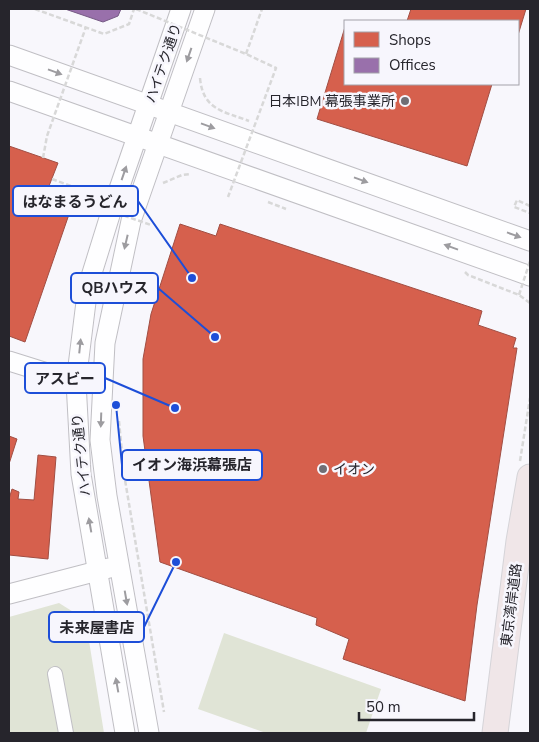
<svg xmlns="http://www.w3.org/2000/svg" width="539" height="742" font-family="'Nunito Sans','Noto Sans JP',sans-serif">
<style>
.green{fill:#e0e4d6}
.shops{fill:#d6604d;stroke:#a14e43}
.offices{fill:#9970ab;stroke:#765a85}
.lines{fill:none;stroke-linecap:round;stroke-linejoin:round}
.street-casing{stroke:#c0bfc4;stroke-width:16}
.secondary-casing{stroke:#c0bfc4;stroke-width:21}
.highway-casing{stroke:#d5d4d8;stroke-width:27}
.path{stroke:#d8d8d8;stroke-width:2.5;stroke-dasharray:5 2.5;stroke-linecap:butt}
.street{stroke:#fefeff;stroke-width:14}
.secondary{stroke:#fefeff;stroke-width:19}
.highway{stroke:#f0e6e8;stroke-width:25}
.path-bridge{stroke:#d8d8d8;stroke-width:2.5;stroke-dasharray:5 2.5;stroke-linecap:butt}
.oneway{fill:#9d9ca0}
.poi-dot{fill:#706e75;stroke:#f7f6fd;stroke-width:2}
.labels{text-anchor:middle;stroke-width:5;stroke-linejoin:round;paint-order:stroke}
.street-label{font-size:14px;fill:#26252c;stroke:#f7f6fd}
.poi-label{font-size:14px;fill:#26252c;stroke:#f7f6fd;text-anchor:end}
.leader{fill:none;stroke:#1d4ed8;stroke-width:2}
.callout-dot{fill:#1d4ed8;stroke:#f7f6fd;stroke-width:2}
.callout{fill:#f7f6fd;stroke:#1d4ed8;stroke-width:2}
.callout-label{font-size:15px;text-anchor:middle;font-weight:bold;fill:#26252c}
</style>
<rect width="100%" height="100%" fill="#f8f7fc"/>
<g class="green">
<polygon points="59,603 83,618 85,640 89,641 104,733 9,733 9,617"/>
<polygon points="224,633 381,689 366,733 266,733 198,709"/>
</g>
<g class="shops">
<polygon points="411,9 526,9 518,35 518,21 407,21"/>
<polygon points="345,27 345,84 492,84 467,166 317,119"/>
<polygon points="9,146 58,163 49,186 76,194 25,342 9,336"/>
<polygon points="180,224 216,236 220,224 482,311 478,325 516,338 513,348 517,348 477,605 465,701 343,659 349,639 316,625 317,618 160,562 143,436 143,359 151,314"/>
<polygon points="9,436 17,439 9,464"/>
<polygon points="38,455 56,457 48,559 9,555 9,499 12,489 19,492 18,499 34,500"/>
</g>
<polygon class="offices" points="65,9 121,9 118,16 103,22"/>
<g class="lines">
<defs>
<polyline id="street" points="55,674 66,733"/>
<g id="secondary">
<polyline points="9,55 530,241"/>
<polyline points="9,91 530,276"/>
<polyline points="9,361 76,382"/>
<polyline points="9,594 109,568"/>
<polyline points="125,733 81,474 76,382 88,286 111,212 181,9"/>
<polyline points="149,733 107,496 100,440 105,343 131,221 205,9"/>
</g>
<polyline id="highway" points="495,733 519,541 530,477"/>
</defs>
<use href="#street" class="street-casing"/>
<use href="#secondary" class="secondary-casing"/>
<use href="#highway" class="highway-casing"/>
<g class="path">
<polyline points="35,9 104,34 129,24 134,9"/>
<polyline points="246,54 262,9"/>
<path d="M200 78C203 110 223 111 249 121"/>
<polyline points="163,183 182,175 190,174"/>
<polyline points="268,202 286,209"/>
<polyline points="530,206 517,200 514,207 530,213"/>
<polyline points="465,272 468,275 519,295 530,303"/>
<polyline points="119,421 124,474 164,712"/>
<polyline points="520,461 530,398"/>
</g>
<use href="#street" class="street"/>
<use href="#secondary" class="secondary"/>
<use href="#highway" class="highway"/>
<g class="path-bridge">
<polyline points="136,9 246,54 276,68 228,197"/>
<polyline points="43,158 47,136 86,27"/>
<polyline points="52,179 82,190 79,200 151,225"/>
<polyline points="519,295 530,261"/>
</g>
</g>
<defs><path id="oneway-solid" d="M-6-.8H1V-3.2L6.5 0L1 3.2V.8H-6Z" transform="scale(1.25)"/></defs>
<g class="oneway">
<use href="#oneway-solid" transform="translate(189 55) rotate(109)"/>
<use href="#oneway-solid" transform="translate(55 72) rotate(20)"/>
<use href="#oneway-solid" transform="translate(208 126) rotate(20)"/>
<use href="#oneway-solid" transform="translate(124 173) rotate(-71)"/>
<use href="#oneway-solid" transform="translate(361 180) rotate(20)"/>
<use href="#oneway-solid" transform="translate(514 235) rotate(20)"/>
<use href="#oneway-solid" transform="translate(126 242) rotate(103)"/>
<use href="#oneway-solid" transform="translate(451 247) rotate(-160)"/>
<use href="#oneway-solid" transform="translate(80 346) rotate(-84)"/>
<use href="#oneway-solid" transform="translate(101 420) rotate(92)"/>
<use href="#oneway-solid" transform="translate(90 525) rotate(-100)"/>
<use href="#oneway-solid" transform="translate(126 598) rotate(80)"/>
<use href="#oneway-solid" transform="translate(117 685) rotate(-100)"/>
</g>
<g class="poi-dot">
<circle cx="405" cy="101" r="5"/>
<circle cx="323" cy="469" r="5"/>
</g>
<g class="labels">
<g class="street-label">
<text transform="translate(163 63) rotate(-71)" y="5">ハイテク通り</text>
<text transform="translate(81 455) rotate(-96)" y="5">ハイテク通り</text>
<text transform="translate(511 605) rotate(-83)" y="5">東京湾岸道路</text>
</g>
<g class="poi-label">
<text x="395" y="106">日本IBM 幕張事業所</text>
<text x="333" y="474" text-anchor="start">イオン</text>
</g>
</g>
<path class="leader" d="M192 278L138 201M215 337L158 288M175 408L105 378M116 405L122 465M176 562L144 627"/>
<g class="callout-dot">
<circle cx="192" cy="278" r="5"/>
<circle cx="215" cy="337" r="5"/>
<circle cx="175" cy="408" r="5"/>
<circle cx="116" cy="405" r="5"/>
<circle cx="176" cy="562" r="5"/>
</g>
<g class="callout">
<rect x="13" y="186" width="125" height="30" rx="5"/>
<rect x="71" y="273" width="87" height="30" rx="5"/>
<rect x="25" y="363" width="80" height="30" rx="5"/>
<rect x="122" y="450" width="140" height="30" rx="5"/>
<rect x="49" y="612" width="95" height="30" rx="5"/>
</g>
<g class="callout-label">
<text x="75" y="207">はなまるうどん</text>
<text x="115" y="293">QBハウス</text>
<text x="65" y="384">アスビー</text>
<text x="192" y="470">イオン海浜幕張店</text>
<text x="97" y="633">未来屋書店</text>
</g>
<rect width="539" height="742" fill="none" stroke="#26252c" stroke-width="20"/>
<rect x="344" y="20" width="175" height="65" fill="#f7f6fd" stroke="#a3a2a9"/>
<rect x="354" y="32" width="25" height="15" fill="#d6604d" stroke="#a3a2a9"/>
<text x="389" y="45" font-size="15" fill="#26252c">Shops</text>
<rect x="354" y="58" width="25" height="15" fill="#9970ab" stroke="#a3a2a9"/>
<text x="389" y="70" font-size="15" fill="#26252c">Offices</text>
<path d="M359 712v8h115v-8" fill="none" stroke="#26252c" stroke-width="2.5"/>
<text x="366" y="712" font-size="15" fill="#26252c" stroke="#f7f6fd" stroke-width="4" paint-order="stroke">50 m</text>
</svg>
